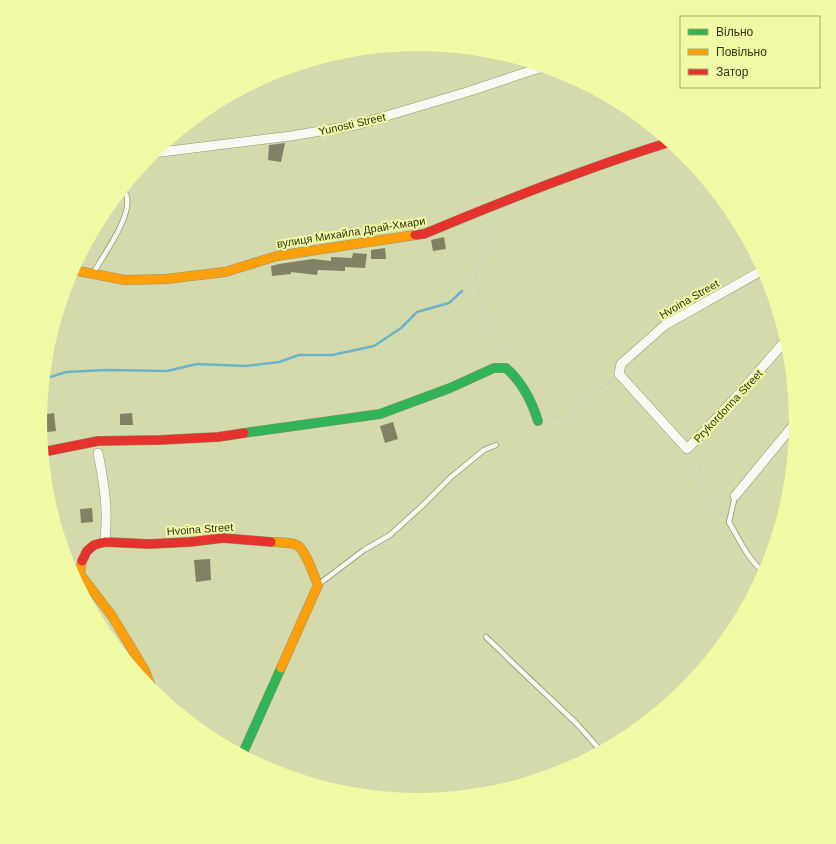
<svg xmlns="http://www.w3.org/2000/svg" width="836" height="844" font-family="Arial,sans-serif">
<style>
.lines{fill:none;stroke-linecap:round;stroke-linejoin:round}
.stream{stroke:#6db4c8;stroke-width:2.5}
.building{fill:#818165}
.lane-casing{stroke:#919570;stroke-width:6}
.street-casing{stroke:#919570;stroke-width:10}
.fast-casing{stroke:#919570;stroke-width:10}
.slow-casing{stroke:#919570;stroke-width:10}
.jam-casing{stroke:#919570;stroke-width:10}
.path{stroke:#cccec1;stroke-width:1.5;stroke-dasharray:3 2;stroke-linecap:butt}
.lane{stroke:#f9f9f3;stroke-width:4.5}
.street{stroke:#f9f9f3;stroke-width:9}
.fast{stroke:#30b455;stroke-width:9}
.slow{stroke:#ff9f0a;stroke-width:9}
.jam{stroke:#e5322d;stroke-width:9}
.labels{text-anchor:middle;stroke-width:4;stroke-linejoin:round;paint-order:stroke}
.street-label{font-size:11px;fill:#313512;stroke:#f1fba6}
</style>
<rect width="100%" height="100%" fill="#d5daad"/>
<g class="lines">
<polyline class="stream" points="44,379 66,372 106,370 167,371 197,364 246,366 279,362 299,355 332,355 374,346 401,328 417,312 449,303 462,291"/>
</g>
<g class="building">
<polygon points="285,143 281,162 268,160 269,145"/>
<polygon points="444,237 446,249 433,251 431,240"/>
<polygon points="385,248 386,259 371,259 371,250"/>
<polygon points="353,253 367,254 365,268 345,267 345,271 318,270 317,275 291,272 291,274 272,276 271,266 279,264 313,259 331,261 331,257 352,258"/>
<polygon points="54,413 56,431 41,433 40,422 41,415"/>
<polygon points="132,413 133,425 120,425 120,414"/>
<polygon points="393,422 398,439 385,443 380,426"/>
<polygon points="92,508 93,522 81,523 80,509"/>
<polygon points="210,559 211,580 196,582 194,560"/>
</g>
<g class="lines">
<defs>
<g id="lane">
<path d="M94 272C104 254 131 218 127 197 126 194 124 191 123 188"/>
<path d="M735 496 729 522C739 539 748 560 764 572"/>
<polyline points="319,584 364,550 390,535 423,505 451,477 484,450 496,445"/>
<polyline points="486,637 516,666 577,724 601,751"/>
</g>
<g id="street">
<polyline points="153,153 291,136 356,125 467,92 530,71 544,67"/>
<path d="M763 270 665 325 621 364 619 374 687 449C722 414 754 377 786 340"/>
<path d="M98 453C102 473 106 493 106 513 107 523 105 532 105 542"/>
<polyline points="735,496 796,422"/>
</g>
<g id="fast">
<path d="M244 433 380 414 450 388 494 368H506C521 381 532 402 538 421"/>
<polyline points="242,755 281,668"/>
</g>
<g id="slow">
<polyline points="73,270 125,280 166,279 225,272 277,256 415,235"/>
<path d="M271 542C280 542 289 542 297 545 305 549 314 576 318 585L281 668"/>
<polyline points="82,561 80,574 112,616 144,669 153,691"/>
</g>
<g id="jam">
<path d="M415 235 424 234C505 200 586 168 670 142"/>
<polyline points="43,452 98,441 159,440 218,437 244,433"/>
<polyline points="82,561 87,551 94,545 105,542 149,544 190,542 223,538 271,542"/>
</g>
</defs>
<use href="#lane" class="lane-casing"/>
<use href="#street" class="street-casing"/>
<use href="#fast" class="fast-casing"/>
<use href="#slow" class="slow-casing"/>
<use href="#jam" class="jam-casing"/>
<g class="path">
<polyline points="486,219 486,251 477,271 476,279 483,313 498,345 502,357"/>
<polyline points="47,355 51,335"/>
<polyline points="548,415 563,420 580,404 613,379"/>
<polyline points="693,456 700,466 703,491 712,503 724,516"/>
</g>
<use href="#lane" class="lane"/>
<use href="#street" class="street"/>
<use href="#fast" class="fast"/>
<use href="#slow" class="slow"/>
<use href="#jam" class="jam"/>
</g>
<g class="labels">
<g class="street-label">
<text transform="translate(352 124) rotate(-13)" y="4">Yunosti Street</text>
<text transform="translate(351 232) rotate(-9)" y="4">вулиця Михайла Драй-Хмари</text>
<text transform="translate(689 299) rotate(-30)" y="4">Hvoina Street</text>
<text transform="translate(728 406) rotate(-47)" y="4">Prykordonna Street</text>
<text transform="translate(200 529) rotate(-4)" y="4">Hvoina Street</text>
</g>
</g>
<path d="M0 0H836V844H0ZM47 422a371 371 0 1 1 742 0a371 371 0 1 1-742 0Z" fill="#f1fba6" fill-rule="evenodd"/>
<rect x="680" y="16" width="140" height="72" fill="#f1fba6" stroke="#a4ac6b"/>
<rect x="688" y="29" width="20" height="6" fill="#30b455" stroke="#a4ac6b"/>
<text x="716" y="36" font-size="12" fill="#313512">Вільно</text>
<rect x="688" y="49" width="20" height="6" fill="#ff9f0a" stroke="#a4ac6b"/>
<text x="716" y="56" font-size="12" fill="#313512">Повільно</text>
<rect x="688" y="69" width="20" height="6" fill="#e5322d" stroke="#a4ac6b"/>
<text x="716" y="76" font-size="12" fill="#313512">Затор</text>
</svg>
